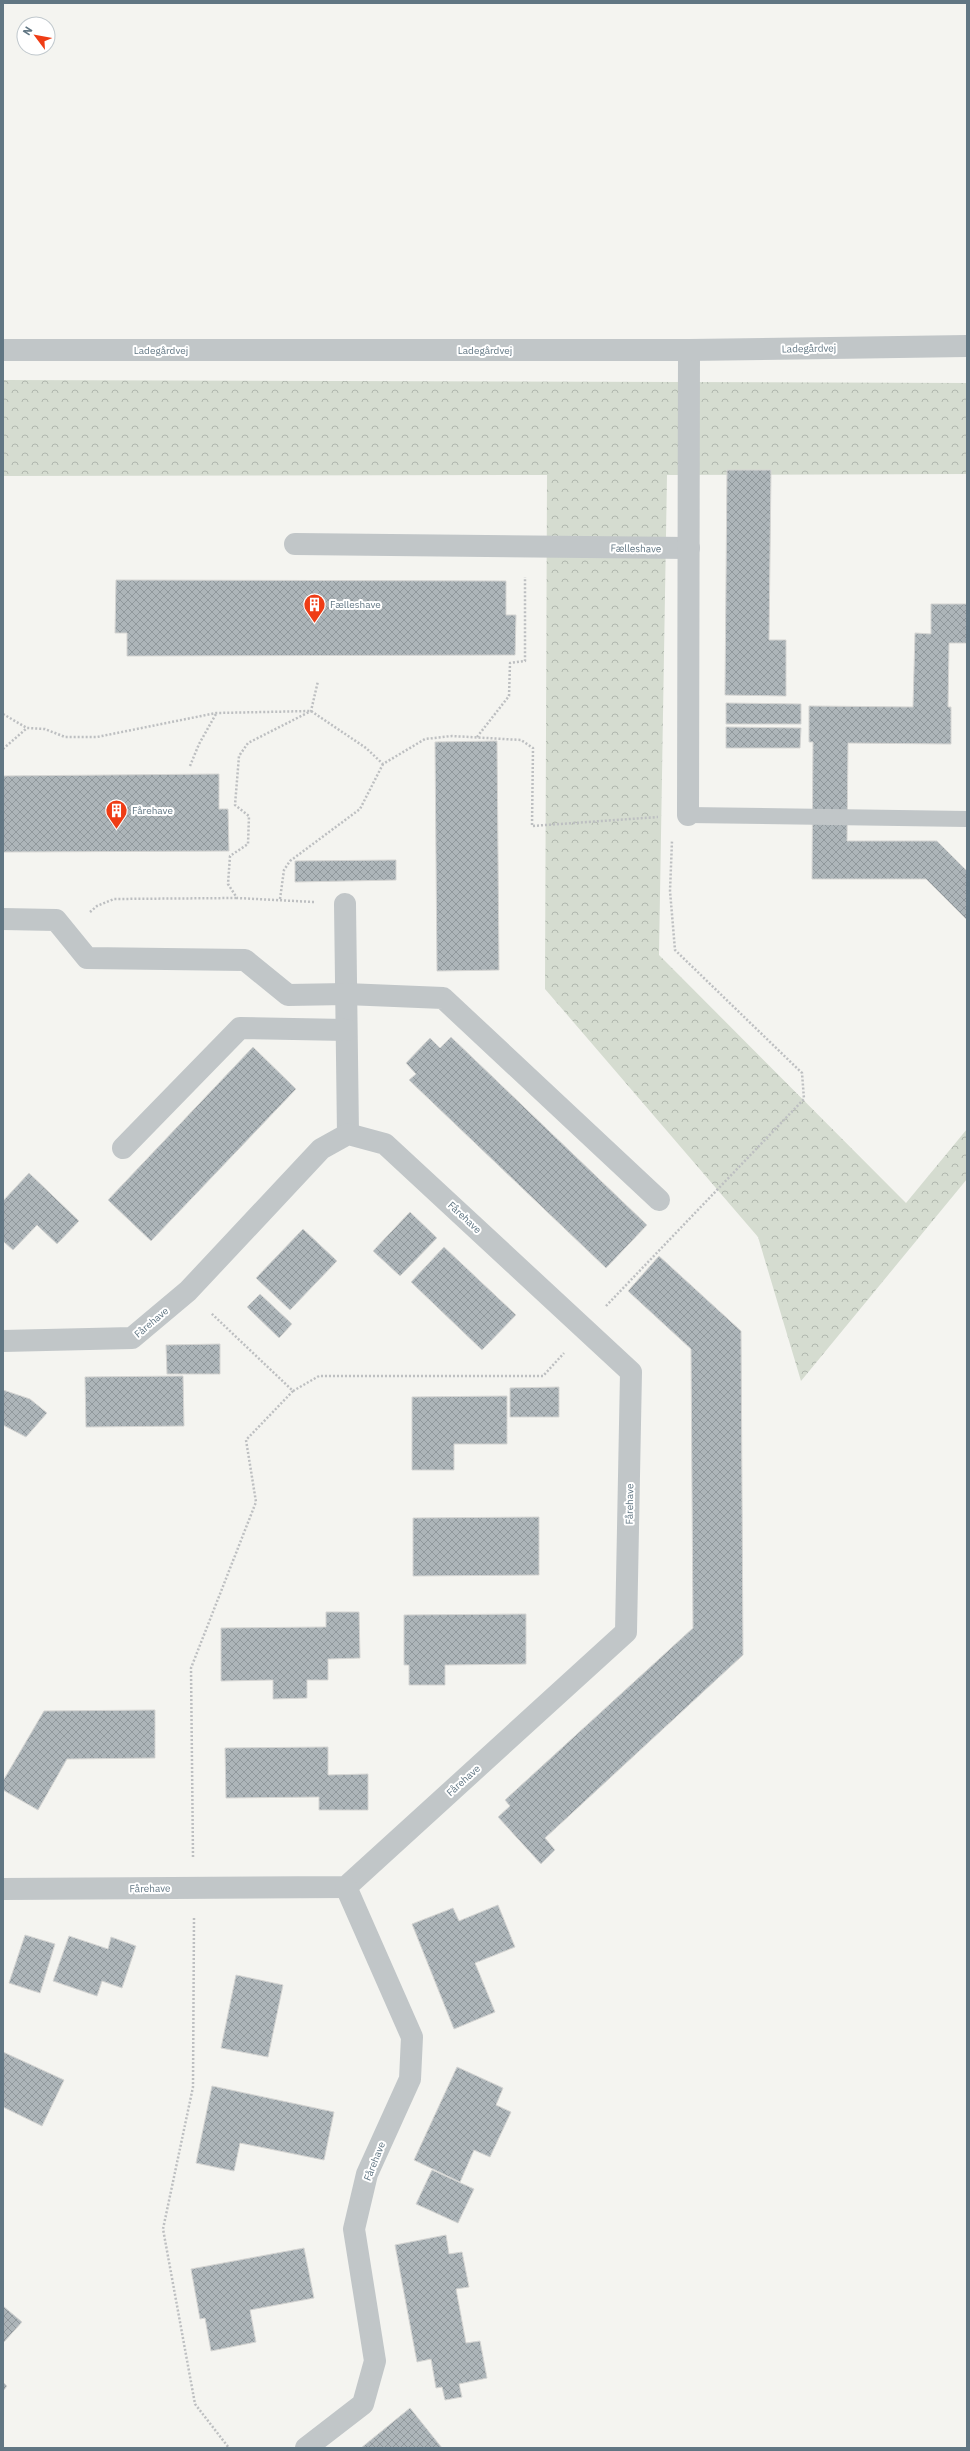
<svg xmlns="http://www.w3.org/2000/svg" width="970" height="2451" font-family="'IBM Plex Sans',sans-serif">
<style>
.forest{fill:url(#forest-crowns)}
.building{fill:url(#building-cross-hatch);stroke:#d5d5d3}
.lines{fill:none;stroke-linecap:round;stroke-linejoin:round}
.path{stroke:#bdbfc1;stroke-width:2.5;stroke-dasharray:2 2;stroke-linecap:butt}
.service{stroke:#c1c6c8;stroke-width:16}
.minor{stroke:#c1c6c8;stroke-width:22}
.tertiary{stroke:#c1c6c8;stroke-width:22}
.labels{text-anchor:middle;stroke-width:4;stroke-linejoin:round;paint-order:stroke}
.street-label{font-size:10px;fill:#617683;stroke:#fff}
.poi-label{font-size:10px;fill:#617683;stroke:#fff;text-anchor:start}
</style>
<defs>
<pattern id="forest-crowns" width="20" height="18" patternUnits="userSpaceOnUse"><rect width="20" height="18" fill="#d5dcd0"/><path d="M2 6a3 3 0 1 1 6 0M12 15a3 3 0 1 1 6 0" fill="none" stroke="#b0b7ae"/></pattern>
<pattern id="building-cross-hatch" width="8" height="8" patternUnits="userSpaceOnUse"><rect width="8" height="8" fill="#adb5b9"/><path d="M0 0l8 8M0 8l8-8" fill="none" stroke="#90989c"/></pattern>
</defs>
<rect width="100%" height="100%" fill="#f4f4f0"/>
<polygon class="forest" points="3,380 967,383 967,474 667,475 659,955 906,1203 967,1129 967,1179 801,1381 758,1237 545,989 547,475 3,476"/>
<g class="building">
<polygon points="727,470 771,470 769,640 786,640 786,696 725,695"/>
<polygon points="116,580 506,581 506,615 516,615 515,655 127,656 127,633 115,633"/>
<polygon points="931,604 967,604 967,643 949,643 948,707 951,707 951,744 848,743 847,841 937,841 967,871 967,920 926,879 812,879 813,742 809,742 809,706 913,707 915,633 931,634"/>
<polygon points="726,703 801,704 801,724 726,724"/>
<polygon points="726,727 801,728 800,748 726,748"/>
<polygon points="497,741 499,970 437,971 435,742"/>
<polygon points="219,774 219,809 228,809 229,851 3,852 3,776"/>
<polygon points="396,860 396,880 295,882 295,861"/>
<polygon points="451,1037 647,1225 606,1268 409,1080 416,1074 406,1063 430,1038 440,1048"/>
<polygon points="253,1047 296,1089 151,1241 108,1200"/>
<polygon points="29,1173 79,1221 57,1244 37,1225 13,1250 3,1241 3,1201"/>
<polygon points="410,1212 437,1238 400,1276 373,1251"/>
<polygon points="303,1229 337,1261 290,1310 256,1278"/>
<polygon points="444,1247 516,1315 482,1350 411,1282"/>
<polygon points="659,1256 741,1331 743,1655 545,1838 555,1850 541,1864 498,1817 510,1806 505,1800 693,1628 691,1349 628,1291"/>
<polygon points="260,1294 292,1324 279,1338 247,1307"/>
<polygon points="220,1344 220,1374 167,1374 166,1345"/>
<polygon points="183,1376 184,1426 86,1427 85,1377"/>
<polygon points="559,1387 559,1417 510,1417 510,1388"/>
<polygon points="3,1390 30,1399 47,1413 26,1437 3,1425"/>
<polygon points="507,1396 507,1444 454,1444 454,1470 412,1470 412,1397"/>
<polygon points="539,1517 539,1575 413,1576 413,1518"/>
<polygon points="326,1612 359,1612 360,1658 328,1659 328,1680 307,1680 307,1698 273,1699 273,1680 221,1681 221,1628 326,1627"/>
<polygon points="526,1614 526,1664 445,1665 445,1685 409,1685 409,1665 404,1665 404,1615"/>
<polygon points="155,1710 155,1758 67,1759 38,1810 3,1790 3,1781 44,1711"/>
<polygon points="328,1747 328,1775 368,1774 368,1810 319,1810 319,1797 226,1798 225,1748"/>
<polygon points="498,1905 515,1947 475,1963 495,2012 454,2029 412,1924 453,1908 459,1921"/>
<polygon points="25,1935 55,1944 40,1993 9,1983"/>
<polygon points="69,1936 108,1949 111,1937 136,1946 122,1988 102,1981 97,1996 53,1981"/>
<polygon points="236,1975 283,1985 268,2057 221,2048"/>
<polygon points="3,2052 64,2080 42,2126 3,2107"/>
<polygon points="457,2067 503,2088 496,2105 511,2112 490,2157 474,2150 460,2182 414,2160"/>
<polygon points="212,2086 334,2112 324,2160 240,2143 234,2171 196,2163"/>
<polygon points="432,2170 474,2189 458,2223 416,2204"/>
<polygon points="446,2235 449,2254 462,2252 469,2287 456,2289 466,2343 480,2341 487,2378 459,2384 462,2397 445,2400 442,2387 436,2388 431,2359 417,2362 395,2245"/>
<polygon points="304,2248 314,2298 250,2310 256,2342 211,2351 205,2318 200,2319 191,2269"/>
<polygon points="3,2306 22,2322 3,2343"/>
<polygon points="3,2382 7,2386 3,2391"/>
<polygon points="410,2408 442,2448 361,2448"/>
</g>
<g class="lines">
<g class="path">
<polyline points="3,714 27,728 45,729 65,737 97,737 216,713 311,711 366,748 383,764 425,739 452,736 521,740 533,748 532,826 658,817"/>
<polyline points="477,737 509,696 510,663 525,661 525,577"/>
<polyline points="3,749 27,728"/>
<polyline points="190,766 199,744 216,714"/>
<polyline points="280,899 284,870 290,861 360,809 383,764"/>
<polyline points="314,902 237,898 228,884 230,856 248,844 249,816 235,805 239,756 248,743 311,711 318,681"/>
<polyline points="90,912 97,906 114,899 237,898"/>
<polyline points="606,1306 804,1099 802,1073 675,950 670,891 672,841"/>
<polyline points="293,1391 319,1376 543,1376 564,1353"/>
<polyline points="193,1857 191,1668 256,1502 246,1440 293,1391 211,1313"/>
<polyline points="194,1918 193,2087 163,2229 195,2404 229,2448"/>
</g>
<polyline class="service" points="688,815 967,819"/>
<g class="minor">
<polyline points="295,544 689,548"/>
<polyline points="688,815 689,350"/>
<polyline points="345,904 348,1134"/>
<polyline points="3,919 56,920 87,958 245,960 288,995 346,994 443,998 659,1200"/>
<polyline points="123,1148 240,1028 346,1030"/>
<polyline points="3,1341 132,1338 188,1291 321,1149 348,1134 385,1144 631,1372 626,1632 346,1887 3,1889"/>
<polyline points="306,2448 363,2404 375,2361 354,2229 367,2174 410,2079 412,2037 346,1887"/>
</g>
<polyline class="tertiary" points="3,350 689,350 967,346"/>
</g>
<defs>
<symbol id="building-pin" viewBox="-11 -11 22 30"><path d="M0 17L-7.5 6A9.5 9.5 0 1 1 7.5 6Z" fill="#ef3c15" stroke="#fff"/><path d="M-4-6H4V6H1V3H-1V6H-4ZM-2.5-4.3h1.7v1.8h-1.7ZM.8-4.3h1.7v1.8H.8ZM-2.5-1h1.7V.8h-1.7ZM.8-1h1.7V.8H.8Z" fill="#fff"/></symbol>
</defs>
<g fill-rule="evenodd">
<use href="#building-pin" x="302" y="592" width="25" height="34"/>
<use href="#building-pin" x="104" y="798" width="25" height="34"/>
</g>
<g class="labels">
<g class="street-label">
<text transform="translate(809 348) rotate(-1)" y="4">Ladegårdvej</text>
<text x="161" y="354">Ladegårdvej</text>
<text x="485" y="354">Ladegårdvej</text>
<text transform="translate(636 548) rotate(1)" y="4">Fælleshave</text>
<text transform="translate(465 1217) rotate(43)" y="4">Fårehave</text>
<text transform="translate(151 1322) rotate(-40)" y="4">Fårehave</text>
<text transform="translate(629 1504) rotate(-89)" y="4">Fårehave</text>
<text transform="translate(463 1780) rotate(-42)" y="4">Fårehave</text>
<text transform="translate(150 1888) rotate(-1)" y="4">Fårehave</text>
<text transform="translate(374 2161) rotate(-68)" y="4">Fårehave</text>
</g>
<g class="poi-label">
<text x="330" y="608">Fælleshave</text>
<text x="132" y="814">Fårehave</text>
</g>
</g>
<rect width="970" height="2451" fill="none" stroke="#617683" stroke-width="8"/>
<g transform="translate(36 36) rotate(302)"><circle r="19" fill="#ffffff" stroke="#c0c8cd"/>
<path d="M0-3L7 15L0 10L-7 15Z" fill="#ef3c15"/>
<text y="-6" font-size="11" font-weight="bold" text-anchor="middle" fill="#617683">N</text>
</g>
</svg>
